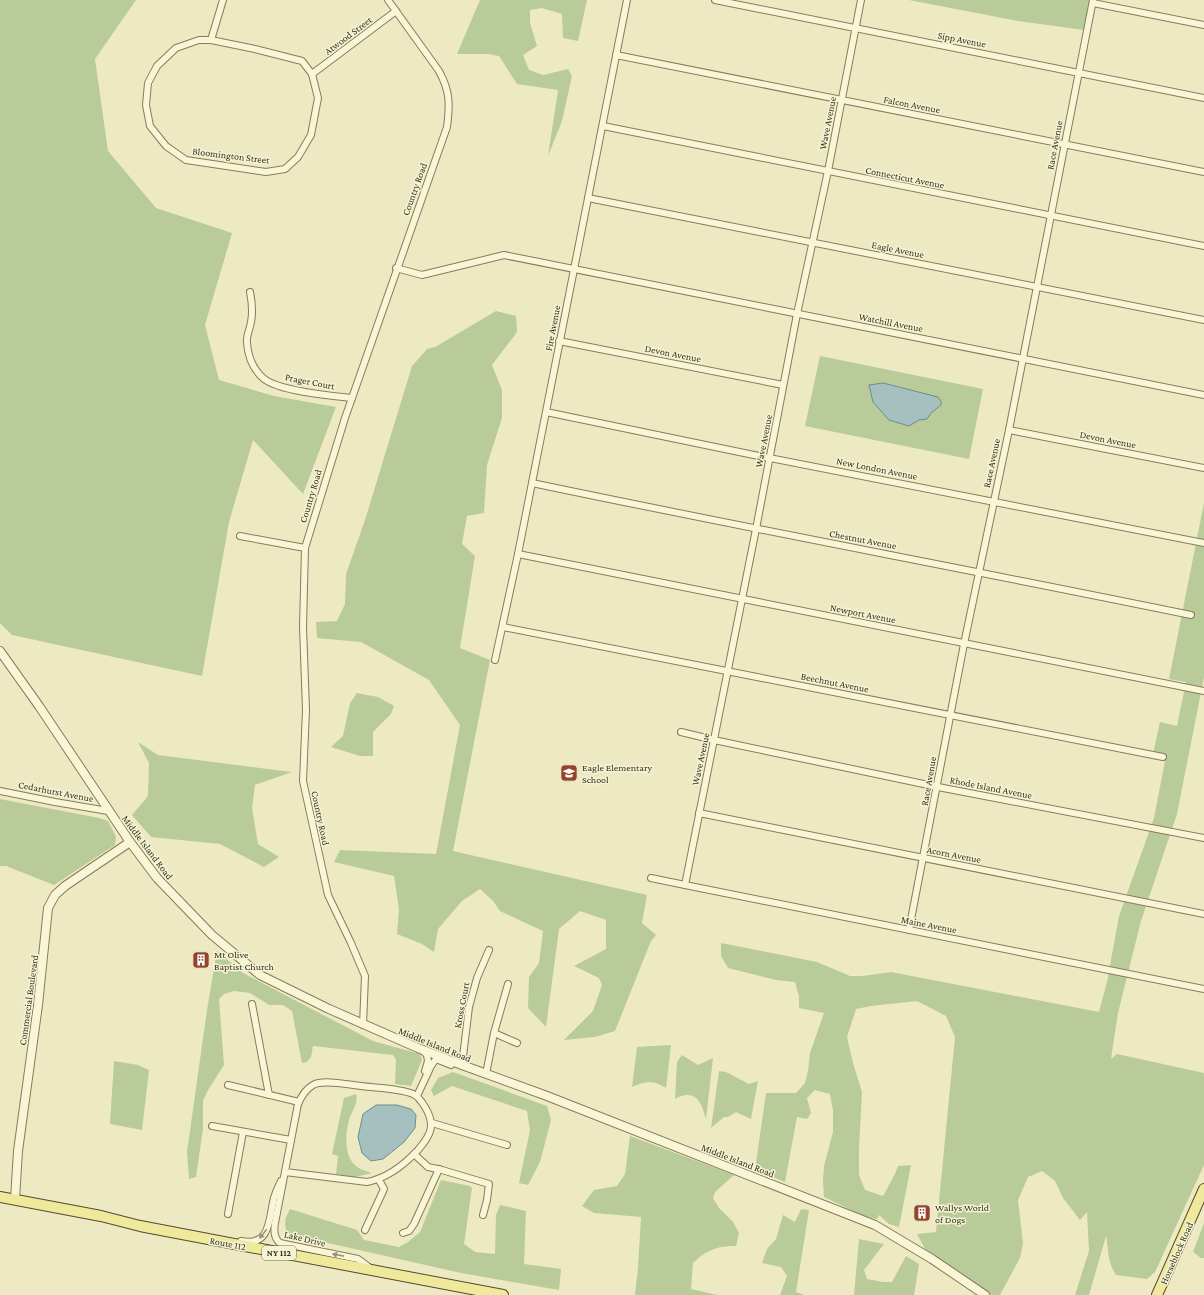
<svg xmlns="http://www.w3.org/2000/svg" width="1204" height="1295" font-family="'Crimson Pro',serif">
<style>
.green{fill:#b9cb98}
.water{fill:#a5c0be;stroke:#6c8e8d}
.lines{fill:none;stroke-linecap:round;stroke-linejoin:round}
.minor-casing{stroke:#877c5a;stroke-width:8}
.tertiary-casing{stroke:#877c5a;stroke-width:10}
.primary-casing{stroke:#54492f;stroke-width:12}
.minor{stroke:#f8f6d6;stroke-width:6}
.tertiary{stroke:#f8f6d6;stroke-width:8}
.primary{stroke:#efe99c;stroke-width:10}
.oneway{fill:#98937a}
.labels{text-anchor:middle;stroke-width:3;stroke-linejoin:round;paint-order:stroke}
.shield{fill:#f4f3d3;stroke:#706a54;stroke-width:1}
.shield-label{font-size:9px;font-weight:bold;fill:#37301e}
.street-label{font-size:10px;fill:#37301e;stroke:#f4f3d3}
.poi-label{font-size:10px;fill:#37301e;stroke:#f4f3d3;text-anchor:start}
</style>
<rect width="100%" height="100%" fill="#edeac3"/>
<g class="green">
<polygon points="0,0 136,0 95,59 108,151 156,208 232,233 205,325 219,380 274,396 336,407 303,494 253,440 229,522 202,676 12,635 0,623"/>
<polygon points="480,0 587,0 578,41 563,38 562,14 542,8 530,10 530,23 537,46 523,55 529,70 543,75 568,69 572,76 562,121 548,156 558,90 517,84 499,56 488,54 457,54"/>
<polygon points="909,0 1091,0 1084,30 1018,21"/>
<polygon points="496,311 516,316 517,332 492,365 502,390 502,418 487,465 484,513 467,516 462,544 475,556 460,648 490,660 453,851 647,895 642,923 656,935 651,941 615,1031 595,1037 564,1040 593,1011 602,985 599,978 574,966 606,949 606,920 580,911 559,929 546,1027 528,1008 529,977 539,963 543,931 500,911 493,901 480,889 462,901 438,929 434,952 422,944 397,934 399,909 394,876 334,862 340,850 436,854 460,725 429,680 361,642 317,638 316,622 337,621 345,604 346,574 365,520 412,366 427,349 435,347"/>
<polygon points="820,356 983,389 969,459 805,426"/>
<path d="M1204 503V677L1177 814 1141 921 1118 1013 1111 1059 1117 1054 1204 1073V1165L1155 1272 1147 1279 1116 1275C1107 1261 1109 1251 1106 1236L1089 1295H1075L1089 1251 1087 1212 1080 1220 1063 1198 1055 1181 1042 1171 1028 1177 1018 1200 1023 1243 1020 1258 1000 1295H991L926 1251 917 1234 936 1232 955 1037 946 1016 917 1001 871 1006 856 1009 847 1037 853 1063 862 1092 859 1149V1175L865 1190 883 1196 895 1174 898 1166 911 1165 899 1227 889 1224 879 1215 877 1219 863 1216 824 1197 823 1181 824 1166 833 1132V1111L830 1094 815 1090 807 1098 811 1113 807 1119 797 1117 785 1182 755 1170 766 1093H796L805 1083 808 1071 810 1053 824 1013 799 1008V996L795 982 776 980 728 968 721 956V943L817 962 850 976H863L891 972 1099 1012 1107 982 1119 916 1154 818 1165 761 1152 758 1160 722 1177 726 1186 682 1169 679Z"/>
<polygon points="357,693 378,697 394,706 391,714 373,732 373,756 360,756 331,747 343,736 350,703"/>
<polygon points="138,742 158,755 292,772 255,785 252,808 258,844 279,857 264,867 220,844 151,837 132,815 148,796 149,763"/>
<polygon points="0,799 99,818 108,821 116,837 115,845 54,885 6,866 0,866"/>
<polygon points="217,951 243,973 373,1041 420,1054 422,1060 411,1086 395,1084 396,1060 393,1055 313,1046 311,1057 307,1062 302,1063 292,1011 283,1005 269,1005 250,993 234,991 224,994 219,999 224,1065 208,1090 203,1101 203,1129 196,1177 189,1179 187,1152 207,1010"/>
<path d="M671 1045 666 1088C655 1080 644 1081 632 1087L637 1047Z"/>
<path d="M682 1055 698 1065 713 1058 706 1119C703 1109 700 1095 687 1095 684 1095 678 1097 675 1099L677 1062Z"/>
<polygon points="114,1061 138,1065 149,1070 142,1130 110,1124"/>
<polygon points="719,1071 726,1072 749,1084 758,1081 751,1119 736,1112 728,1117 724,1117 711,1128"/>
<polygon points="453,1072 547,1106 551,1120 540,1162 528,1185 519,1183 530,1130 527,1111 452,1086 434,1096 431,1090 438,1078"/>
<path d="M356 1094C359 1103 351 1112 349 1120 345 1135 344 1157 357 1167 361 1170 367 1171 372 1173L355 1177 336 1174 338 1156 332 1154 344 1098Z"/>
<path d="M630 1136 734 1175 715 1192 713 1198 719 1208 733 1222 739 1233 736 1246C716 1246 707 1250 693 1263L691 1289 717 1295H635L638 1268 641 1217 594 1213 582 1206 594 1190 617 1186 625 1174Z"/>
<path d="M441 1180 470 1186 472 1188 464 1244 475 1252 495 1254 496 1215 500 1205 526 1211 524 1264 561 1269 559 1290 461 1273 288 1234C283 1224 285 1218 290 1209L357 1230 364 1240 399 1247 408 1242 420 1232Z"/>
<polygon points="801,1209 809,1210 796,1292 804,1295 780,1295 787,1276 781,1267 762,1263 767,1249 776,1239 783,1215 795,1222"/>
<polygon points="1204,1223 1204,1258 1201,1258 1193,1252"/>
<polygon points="859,1239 884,1244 864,1270 867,1279 883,1282 892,1282 906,1256 919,1264 914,1295 854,1295"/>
</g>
<g class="water">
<polygon points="883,383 938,397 941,401 941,405 931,413 927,419 919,420 909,426 889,420 873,402 869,385"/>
<polygon points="376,1105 397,1105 411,1109 416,1115 415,1128 404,1142 383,1159 371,1161 362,1153 358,1137 363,1114"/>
</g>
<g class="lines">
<defs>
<g id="minor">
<polyline points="715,0 1204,98"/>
<polyline points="1093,3 1204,25"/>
<polygon points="199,40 211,40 255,49 302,61 312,74 318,98 311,135 298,157 285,169 266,172 186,160 166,146 150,126 146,105 148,83 157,66 176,48"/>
<polyline points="211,40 223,0"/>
<polyline points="616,55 1204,172"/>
<polyline points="312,74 396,11"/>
<polyline points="603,126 1204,246"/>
<polyline points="588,198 1204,320"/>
<polyline points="396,268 422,275 504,255 1204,395"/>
<path d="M250 292C252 302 253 312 251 322 250 329 246 336 247 343 248 356 253 369 263 378 277 391 332 396 352 398"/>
<polyline points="559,341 783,385"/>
<polyline points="546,412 749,454 1204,543"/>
<polyline points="1009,430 1204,468"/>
<path d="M532 483C751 529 972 570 1191 615"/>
<polyline points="240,536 305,548"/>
<polyline points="518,554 1204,691"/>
<polyline points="503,627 1163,757"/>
<polyline points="495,660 518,554 627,0"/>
<polyline points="681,732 714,740 938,787 1204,838"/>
<polyline points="0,791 55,802 108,811"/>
<polyline points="699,813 1204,914"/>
<polyline points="651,878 685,885 1204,989"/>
<polyline points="685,885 756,529 797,314 828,171 861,0"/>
<polyline points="909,930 964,644 1009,430 1093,0"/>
<polyline points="252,1004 269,1095"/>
<path d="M363 1025 365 976 351 943 328 895 303 781 306 710 303 627 305 548 345 418 447 127C450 104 450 91 439 71L388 0"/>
<polyline points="494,1033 517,1043"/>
<polyline points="423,1051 427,1055 428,1061 425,1071"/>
<polyline points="462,1065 469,1007 477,978 489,950"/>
<polyline points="486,1074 494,1033 508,984"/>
<polyline points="228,1085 299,1102"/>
<polyline points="417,1096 431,1066 436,1059 451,1065"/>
<polyline points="432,1123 507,1145"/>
<polyline points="212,1126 291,1140"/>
<polyline points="414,1154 428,1167 442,1170 489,1184 487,1200 483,1215"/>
<path d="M285 1172 367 1182C388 1178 404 1165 418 1150 431 1135 436 1125 425 1107 422 1102 418 1096 413 1094 400 1088 376 1088 361 1086 350 1085 323 1079 313 1085 306 1089 301 1097 298 1104L276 1218C274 1226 272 1237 280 1243L358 1259 370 1268"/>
<polyline points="228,1214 243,1132"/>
<polyline points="365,1230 384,1189 379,1180"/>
<polyline points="403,1233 409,1231 414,1224 439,1169"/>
<path d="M241 1241C269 1247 269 1222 273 1202 274 1195 278 1187 281 1181"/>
</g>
<g id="tertiary">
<polyline points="0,651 39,706 130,842 157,878 212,935 260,975 329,1009 418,1048 462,1065 547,1096 875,1225 932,1259 985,1295"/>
<polyline points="15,1199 18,1151 38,1005 48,908 55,895 65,886 130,842"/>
</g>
<g id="primary">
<polyline points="0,1197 101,1216 140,1226 503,1295"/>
<polyline points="1157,1295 1204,1189"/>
</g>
</defs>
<use href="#minor" class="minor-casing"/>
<use href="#tertiary" class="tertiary-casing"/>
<use href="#primary" class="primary-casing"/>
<use href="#minor" class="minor"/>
<use href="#tertiary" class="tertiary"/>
<use href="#primary" class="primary"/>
</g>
<defs><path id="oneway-solid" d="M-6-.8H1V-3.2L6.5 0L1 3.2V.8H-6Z"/></defs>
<g class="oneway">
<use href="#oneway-solid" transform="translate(263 1234) rotate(129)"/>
<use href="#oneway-solid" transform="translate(338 1255) rotate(-169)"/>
</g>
<defs>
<symbol id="school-square" viewBox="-11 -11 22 22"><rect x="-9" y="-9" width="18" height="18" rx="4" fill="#94442c" stroke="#f4f3d3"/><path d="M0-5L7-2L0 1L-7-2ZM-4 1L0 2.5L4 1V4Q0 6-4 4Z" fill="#fff"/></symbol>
<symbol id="building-square" viewBox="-11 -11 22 22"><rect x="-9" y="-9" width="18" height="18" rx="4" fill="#94442c" stroke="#f4f3d3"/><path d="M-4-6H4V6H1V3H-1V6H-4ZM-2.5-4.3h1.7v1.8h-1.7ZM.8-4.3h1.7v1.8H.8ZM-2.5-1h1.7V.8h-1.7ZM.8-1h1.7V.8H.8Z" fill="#fff"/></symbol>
</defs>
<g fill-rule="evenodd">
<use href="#school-square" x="559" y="763" width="20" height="20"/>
<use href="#building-square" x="191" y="950" width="20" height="20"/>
<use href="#building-square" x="912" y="1203" width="20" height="20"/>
</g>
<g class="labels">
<rect class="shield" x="262" y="1246" width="34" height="14" rx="3"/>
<g class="shield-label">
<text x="279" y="1256">NY 112</text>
</g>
<g class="street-label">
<text transform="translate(348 35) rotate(-37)" y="4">Atwood Street</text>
<text transform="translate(962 39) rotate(11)" y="4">Sipp Avenue</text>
<text transform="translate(912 104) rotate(11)" y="4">Falcon Avenue</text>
<text transform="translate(827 123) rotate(-79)" y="4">Wave Avenue</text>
<text transform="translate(1054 145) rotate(-79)" y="4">Race Avenue</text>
<text transform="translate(231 155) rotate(7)" y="4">Bloomington Street</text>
<text transform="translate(905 177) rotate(11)" y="4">Connecticut Avenue</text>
<text transform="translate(414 189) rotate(-70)" y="4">Country Road</text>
<text transform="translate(898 249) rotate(11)" y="4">Eagle Avenue</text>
<text transform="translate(891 322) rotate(11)" y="4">Watchill Avenue</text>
<text transform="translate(552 328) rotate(-79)" y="4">Fire Avenue</text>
<text transform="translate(673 353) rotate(11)" y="4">Devon Avenue</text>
<text transform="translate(310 381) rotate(11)" y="4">Prager Court</text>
<text transform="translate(1108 439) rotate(11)" y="4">Devon Avenue</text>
<text transform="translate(763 441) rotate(-79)" y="4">Wave Avenue</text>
<text transform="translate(991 463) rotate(-78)" y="4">Race Avenue</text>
<text transform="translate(877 468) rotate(11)" y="4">New London Avenue</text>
<text transform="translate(310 496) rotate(-73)" y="4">Country Road</text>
<text transform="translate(863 539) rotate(11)" y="4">Chestnut Avenue</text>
<text transform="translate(863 613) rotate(11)" y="4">Newport Avenue</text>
<text transform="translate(835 682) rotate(11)" y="4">Beechnut Avenue</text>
<text transform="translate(700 759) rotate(-78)" y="4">Wave Avenue</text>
<text transform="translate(928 781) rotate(-80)" y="4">Race Avenue</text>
<text transform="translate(991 787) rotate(11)" y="4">Rhode Island Avenue</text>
<text transform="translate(56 791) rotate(11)" y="4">Cedarhurst Avenue</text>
<text transform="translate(321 818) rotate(78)" y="4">Country Road</text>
<text transform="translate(148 847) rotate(53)" y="4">Middle Island Road</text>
<text transform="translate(954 854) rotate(11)" y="4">Acorn Avenue</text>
<text transform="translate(929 924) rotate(11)" y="4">Maine Avenue</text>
<text transform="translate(28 1000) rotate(-82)" y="4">Commercial Boulevard</text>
<text transform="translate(461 1005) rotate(-79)" y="4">Kross Court</text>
<text transform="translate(435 1044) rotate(22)" y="4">Middle Island Road</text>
<text transform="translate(738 1160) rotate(21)" y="4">Middle Island Road</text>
<text transform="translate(305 1238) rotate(13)" y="4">Lake Drive</text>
<text transform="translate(228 1243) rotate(11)" y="4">Route 112</text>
<text transform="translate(1176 1253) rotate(-66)" y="4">Horseblock Road</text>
</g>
<g class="poi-label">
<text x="582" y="771">Eagle Elementary<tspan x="582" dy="12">School</tspan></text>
<text x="214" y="958">Mt Olive<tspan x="214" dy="12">Baptist Church</tspan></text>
<text x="935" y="1211">Wallys World<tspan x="935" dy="12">of Dogs</tspan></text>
</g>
</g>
</svg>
